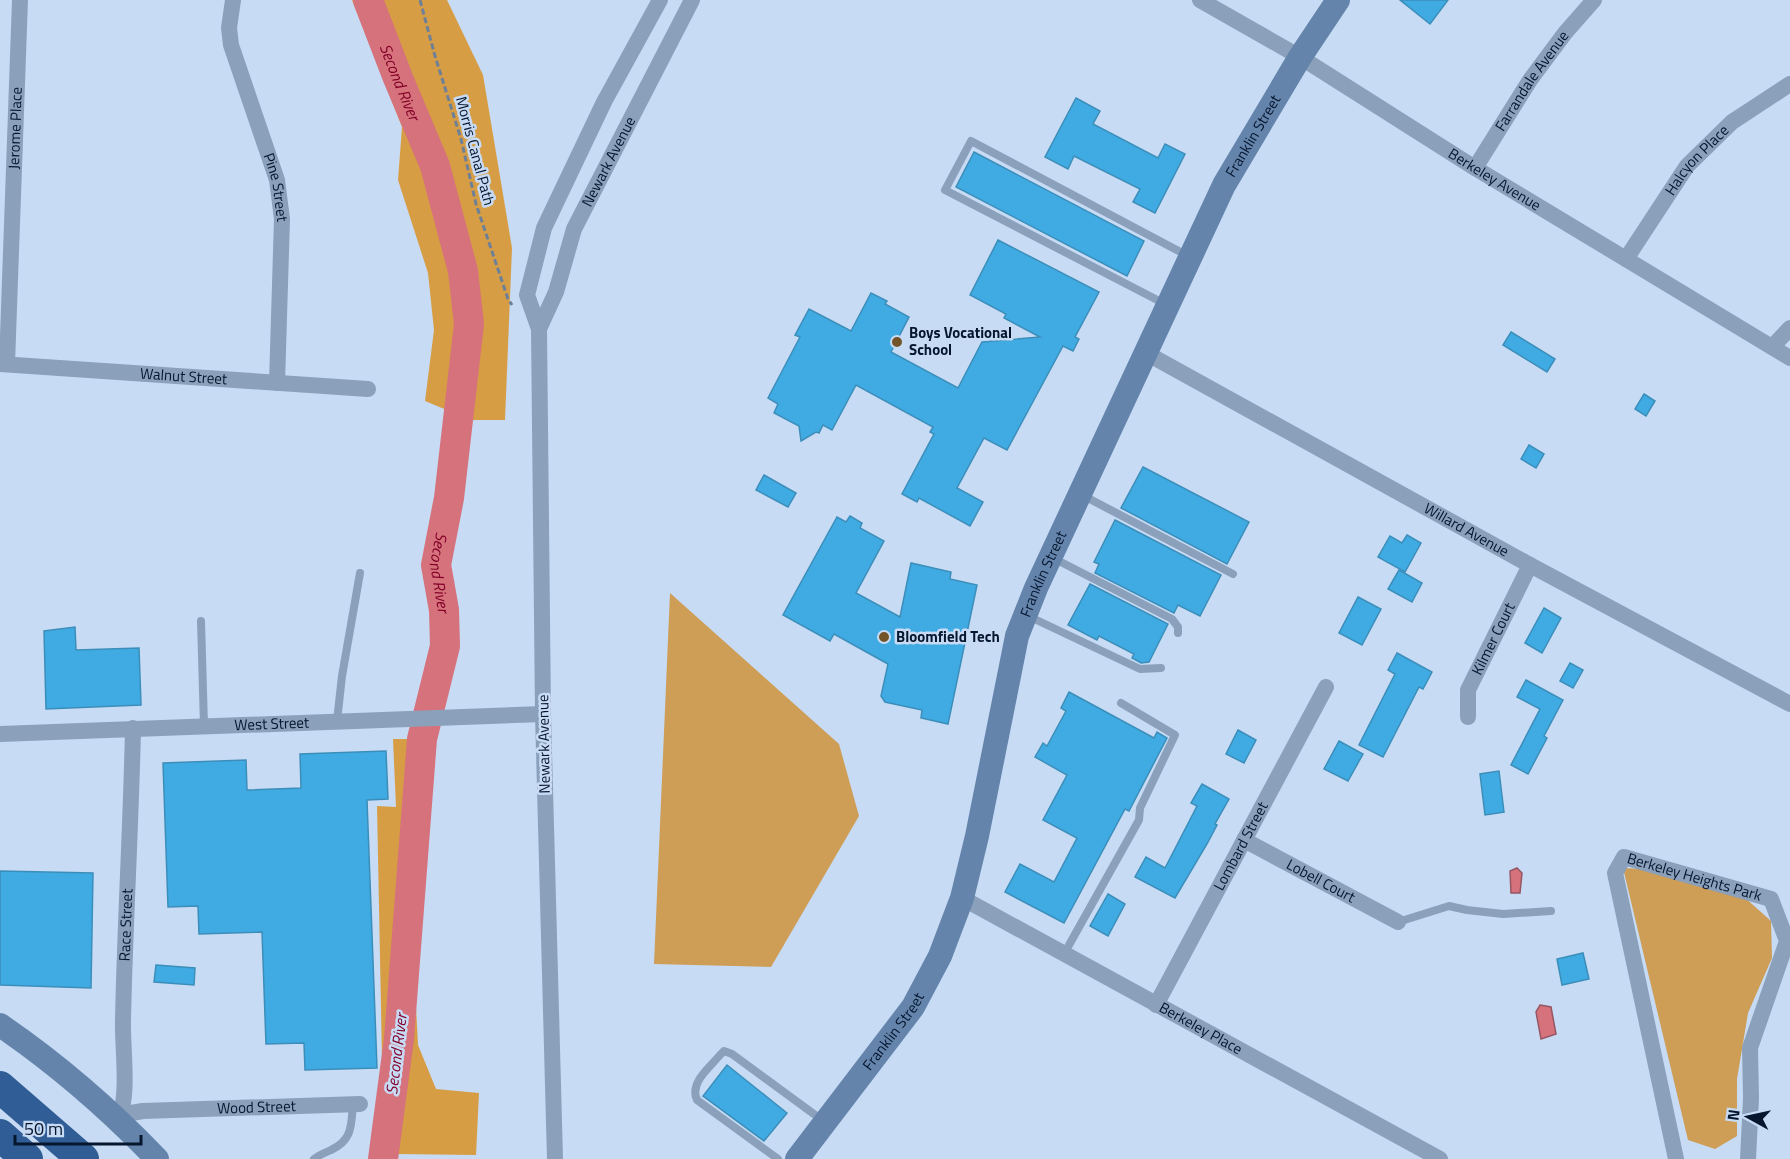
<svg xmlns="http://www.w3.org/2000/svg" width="1790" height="1159" font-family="'Titillium Web',sans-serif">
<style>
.green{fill:#ce9d56}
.forest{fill:#d79d44}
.water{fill:#d6727c;stroke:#975664;stroke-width:1.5}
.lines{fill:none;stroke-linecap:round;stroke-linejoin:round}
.river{stroke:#d6727c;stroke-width:30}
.building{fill:#40abe2;stroke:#3c8eba;stroke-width:1.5}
.path{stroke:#6d8098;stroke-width:3;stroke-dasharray:6 3;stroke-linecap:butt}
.lane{stroke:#8ba0bb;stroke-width:8}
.street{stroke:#8ba0bb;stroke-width:16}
.secondary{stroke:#6584ac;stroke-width:24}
.highway{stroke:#305d95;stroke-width:32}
.poi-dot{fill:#725428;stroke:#c7dbf4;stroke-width:2}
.labels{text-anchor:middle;stroke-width:5;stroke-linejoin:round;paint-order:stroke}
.street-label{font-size:15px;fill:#05162d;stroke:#c7dbf4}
.poi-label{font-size:15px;font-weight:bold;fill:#05162d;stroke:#c7dbf4;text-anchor:start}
.water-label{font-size:16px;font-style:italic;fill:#820028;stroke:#c7dbf4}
</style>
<rect width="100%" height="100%" fill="#c7dbf4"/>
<g class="green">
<polygon points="670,593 839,744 859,816 771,967 654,964"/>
<polygon points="1623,868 1642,869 1743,896 1771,921 1772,958 1748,1013 1737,1079 1737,1136 1715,1149 1688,1140"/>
</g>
<g class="forest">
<polygon points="352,0 447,0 483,75 512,248 505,420 471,420 425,401 434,330 428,273 398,180 402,127"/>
<polygon points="393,739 422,739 410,892 418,1045 436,1089 479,1093 476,1155 396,1154 382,1059 377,806 396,807"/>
</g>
<g class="water">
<polygon points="1517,868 1522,873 1520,893 1511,893 1510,871"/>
<polygon points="1540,1005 1551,1007 1556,1034 1541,1039 1536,1012"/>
</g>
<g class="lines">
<path class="river" id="s1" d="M368 0 398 78 435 166 463 271 469 324 449 498 436 565 444 610 445 646 422 739 399 1039 383 1159"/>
</g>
<g class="building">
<polygon points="1400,0 1448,0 1430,24"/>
<polygon points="1076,98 1100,111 1093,124 1158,158 1165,144 1185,154 1155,213 1133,202 1140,189 1074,156 1068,169 1045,157"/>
<polygon points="974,152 1144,241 1127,276 956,187"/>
<polygon points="998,240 1099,292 1075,337 1079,339 1073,351 1063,346 1007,450 984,438 957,488 983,502 970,526 919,498 917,502 902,494 934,434 930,432 933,427 856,385 832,430 823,425 819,433 816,432 801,441 799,426 774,413 778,404 768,398 800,337 795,335 809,309 851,331 871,293 887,301 885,304 909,317 891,352 958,388 982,342 1040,337 1004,318 1006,314 970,295"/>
<polygon points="1511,332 1555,359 1547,372 1503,345"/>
<polygon points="1644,394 1655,401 1646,416 1635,409"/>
<polygon points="1529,445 1544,454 1536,468 1521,459"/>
<polygon points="1143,467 1249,522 1227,564 1121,508"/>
<polygon points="764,475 796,493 788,507 756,490"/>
<polygon points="850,516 862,523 860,528 884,541 856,593 900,617 911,563 951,572 950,579 977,585 948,724 921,718 922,710 885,702 881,696 888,664 834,634 830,641 783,615 837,517 846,522"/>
<polygon points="1115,520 1221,575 1200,616 1178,605 1174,613 1095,573 1099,564 1094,562"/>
<polygon points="1407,535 1421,543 1405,572 1378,557 1390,536 1402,543"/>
<polygon points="1399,570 1422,583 1412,602 1388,589"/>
<polygon points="1090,584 1168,624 1149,662 1141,663 1132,658 1134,654 1099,636 1097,640 1068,625"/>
<polygon points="1358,597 1381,609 1362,645 1339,633"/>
<polygon points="1544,608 1561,618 1542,653 1525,643"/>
<polygon points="75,627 76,650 139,648 141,705 46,709 44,631"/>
<polygon points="1397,653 1432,672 1423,689 1419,687 1383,757 1359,745 1395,674 1388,670"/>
<polygon points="1570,663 1583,670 1573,688 1560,681"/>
<polygon points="1526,680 1563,700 1544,736 1547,738 1528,774 1511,765 1540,709 1517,697"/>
<polygon points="1069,692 1154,738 1157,732 1167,738 1129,811 1125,809 1064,923 1005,892 1020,864 1054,882 1077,838 1043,820 1067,775 1035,757 1043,743 1047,746 1066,711 1061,708"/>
<polygon points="1238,730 1256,740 1244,763 1226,754"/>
<polygon points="1339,741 1363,754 1348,781 1324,769"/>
<polygon points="386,751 388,799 367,800 377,1068 305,1070 304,1043 266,1044 262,932 199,934 198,906 168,907 163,763 246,760 247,790 301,788 300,754"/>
<polygon points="1499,771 1504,812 1485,815 1480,774"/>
<polygon points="1202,784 1229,799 1215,824 1217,825 1207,844 1175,898 1135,877 1146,857 1165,868 1197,806 1191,803"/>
<polygon points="0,871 93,873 91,988 0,985"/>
<polygon points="1108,894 1125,904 1108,936 1090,926"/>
<polygon points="1583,953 1589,979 1562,985 1557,959"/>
<polygon points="156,965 195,968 194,985 154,982"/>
<polygon points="727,1065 787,1113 764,1141 703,1096"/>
</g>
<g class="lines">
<polyline class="path" points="420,0 435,56 461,139 476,204 508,299 512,305"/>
<g class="lane">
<polyline points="1165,304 945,190 971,141 1190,257"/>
<polyline points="1082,495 1233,574"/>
<polyline points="1053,558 1172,619 1178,627 1178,633"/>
<polyline points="1026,615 1140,669 1161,668"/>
<polyline points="201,621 204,726"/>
<polyline points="337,721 342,676 360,573"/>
<polyline points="1398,922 1449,906 1467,910 1503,914 1551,911"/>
<polyline points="1064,954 1139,820 1140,808 1175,735 1121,703"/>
<path d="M314 1159C320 1154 325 1153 331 1150 353 1140 351 1125 353 1104"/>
<path d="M778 1159 697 1100C689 1083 710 1067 720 1055L724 1051 732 1054 822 1120"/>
</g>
<g class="street">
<path id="s2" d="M233 0 229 28 231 45 277 180 282 219 277 383"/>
<path id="s3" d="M1200 0 1300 57 1475 168 1790 358"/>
<path id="s4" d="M1475 168 1530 80 1565 33 1594 0"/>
<path id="s5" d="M1626 259 1687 166 1732 122 1790 84"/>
<path id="s6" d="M539 329 556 292 574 229 692 0"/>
<polyline points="1772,347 1790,328"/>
<path id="s7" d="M1146 353 1530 565 1790 704"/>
<path id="s8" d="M0 364 368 389"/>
<path id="s9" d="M7 364 20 0"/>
<path id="s10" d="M1468 717V690L1530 565"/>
<path id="s11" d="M0 734 543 714"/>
<path id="s12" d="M1244 840 1398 922"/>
<path id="s13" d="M962 898 1440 1159"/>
<path id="s14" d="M1156 1005 1326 687"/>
<path id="s15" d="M118 1119C130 1098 122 1046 123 1020 125 923 131 826 133 728"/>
<path id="s16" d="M118 1119 131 1113 143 1111 360 1104"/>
<polyline points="555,1159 543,714 539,329 527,295 544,228 604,102 660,0"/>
<path id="s17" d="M1676 1159 1615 873 1624 857 1771 899 1787 941 1750 1048 1751 1098 1748 1159"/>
</g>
<g class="secondary">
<path d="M0 1025C57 1064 109 1109 157 1159"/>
<path id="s18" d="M797 1159 913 1007 940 956 962 898 977 836 1017 636 1036 588 1224 185 1300 57 1338 0"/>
</g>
<g class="highway">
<polyline points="0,1087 83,1159"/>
<polyline points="0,1135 27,1159"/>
</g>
</g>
<g class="poi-dot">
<circle cx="897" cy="342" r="6"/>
<circle cx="884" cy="637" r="6"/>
</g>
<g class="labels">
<g class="street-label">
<text dy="5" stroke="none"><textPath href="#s4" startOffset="104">Farrandale Avenue</textPath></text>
<text dy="5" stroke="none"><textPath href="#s9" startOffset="236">Jerome Place</textPath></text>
<text dy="5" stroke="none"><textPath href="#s18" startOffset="1132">Franklin Street</textPath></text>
<text transform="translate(475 151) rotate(75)" y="5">Morris Canal Path</text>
<text dy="5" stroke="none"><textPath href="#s5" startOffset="122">Halcyon Place</textPath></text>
<text dy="5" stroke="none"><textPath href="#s6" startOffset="182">Newark Avenue</textPath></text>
<text dy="5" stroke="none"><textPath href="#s3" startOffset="345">Berkeley Avenue</textPath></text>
<text dy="5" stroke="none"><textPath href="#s2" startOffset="195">Pine Street</textPath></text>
<text dy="5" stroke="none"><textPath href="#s8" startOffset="184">Walnut Street</textPath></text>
<text dy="5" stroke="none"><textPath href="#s7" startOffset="366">Willard Avenue</textPath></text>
<text dy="5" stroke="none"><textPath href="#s18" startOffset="646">Franklin Street</textPath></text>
<text dy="5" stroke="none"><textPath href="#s10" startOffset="84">Kilmer Court</textPath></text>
<text dy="5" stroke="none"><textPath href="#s11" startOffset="272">West Street</textPath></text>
<text transform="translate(544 744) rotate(-91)" y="5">Newark Avenue</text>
<text dy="5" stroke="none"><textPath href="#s14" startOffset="180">Lombard Street</textPath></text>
<text dy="5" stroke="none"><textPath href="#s17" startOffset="384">Berkeley Heights Park</textPath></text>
<text dy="5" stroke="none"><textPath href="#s12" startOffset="87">Lobell Court</textPath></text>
<text dy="5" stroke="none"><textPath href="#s15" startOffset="195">Race Street</textPath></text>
<text dy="5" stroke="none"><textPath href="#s13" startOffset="272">Berkeley Place</textPath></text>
<text dy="5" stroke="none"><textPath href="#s18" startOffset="160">Franklin Street</textPath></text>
<text dy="5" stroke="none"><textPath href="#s16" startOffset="140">Wood Street</textPath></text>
</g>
<g class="poi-label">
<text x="909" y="338">Boys Vocational<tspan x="909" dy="17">School</tspan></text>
<text x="896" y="642">Bloomfield Tech</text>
</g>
<g class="water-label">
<text dy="6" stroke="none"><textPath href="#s1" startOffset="88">Second River</textPath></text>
<text dy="6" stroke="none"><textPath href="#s1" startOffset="592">Second River</textPath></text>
<text transform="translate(396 1054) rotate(-83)" y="6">Second River</text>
</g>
</g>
<g transform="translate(1748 1117) rotate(278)" stroke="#c7dbf4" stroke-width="4.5" paint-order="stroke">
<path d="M0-4.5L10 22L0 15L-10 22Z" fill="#05162d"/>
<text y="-9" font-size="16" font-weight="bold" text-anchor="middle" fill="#05162d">N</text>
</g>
<path d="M15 1135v9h126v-9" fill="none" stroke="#05162d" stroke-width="3"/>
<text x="24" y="1135" font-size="18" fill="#05162d" stroke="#c7dbf4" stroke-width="4.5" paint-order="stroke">50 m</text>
</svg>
